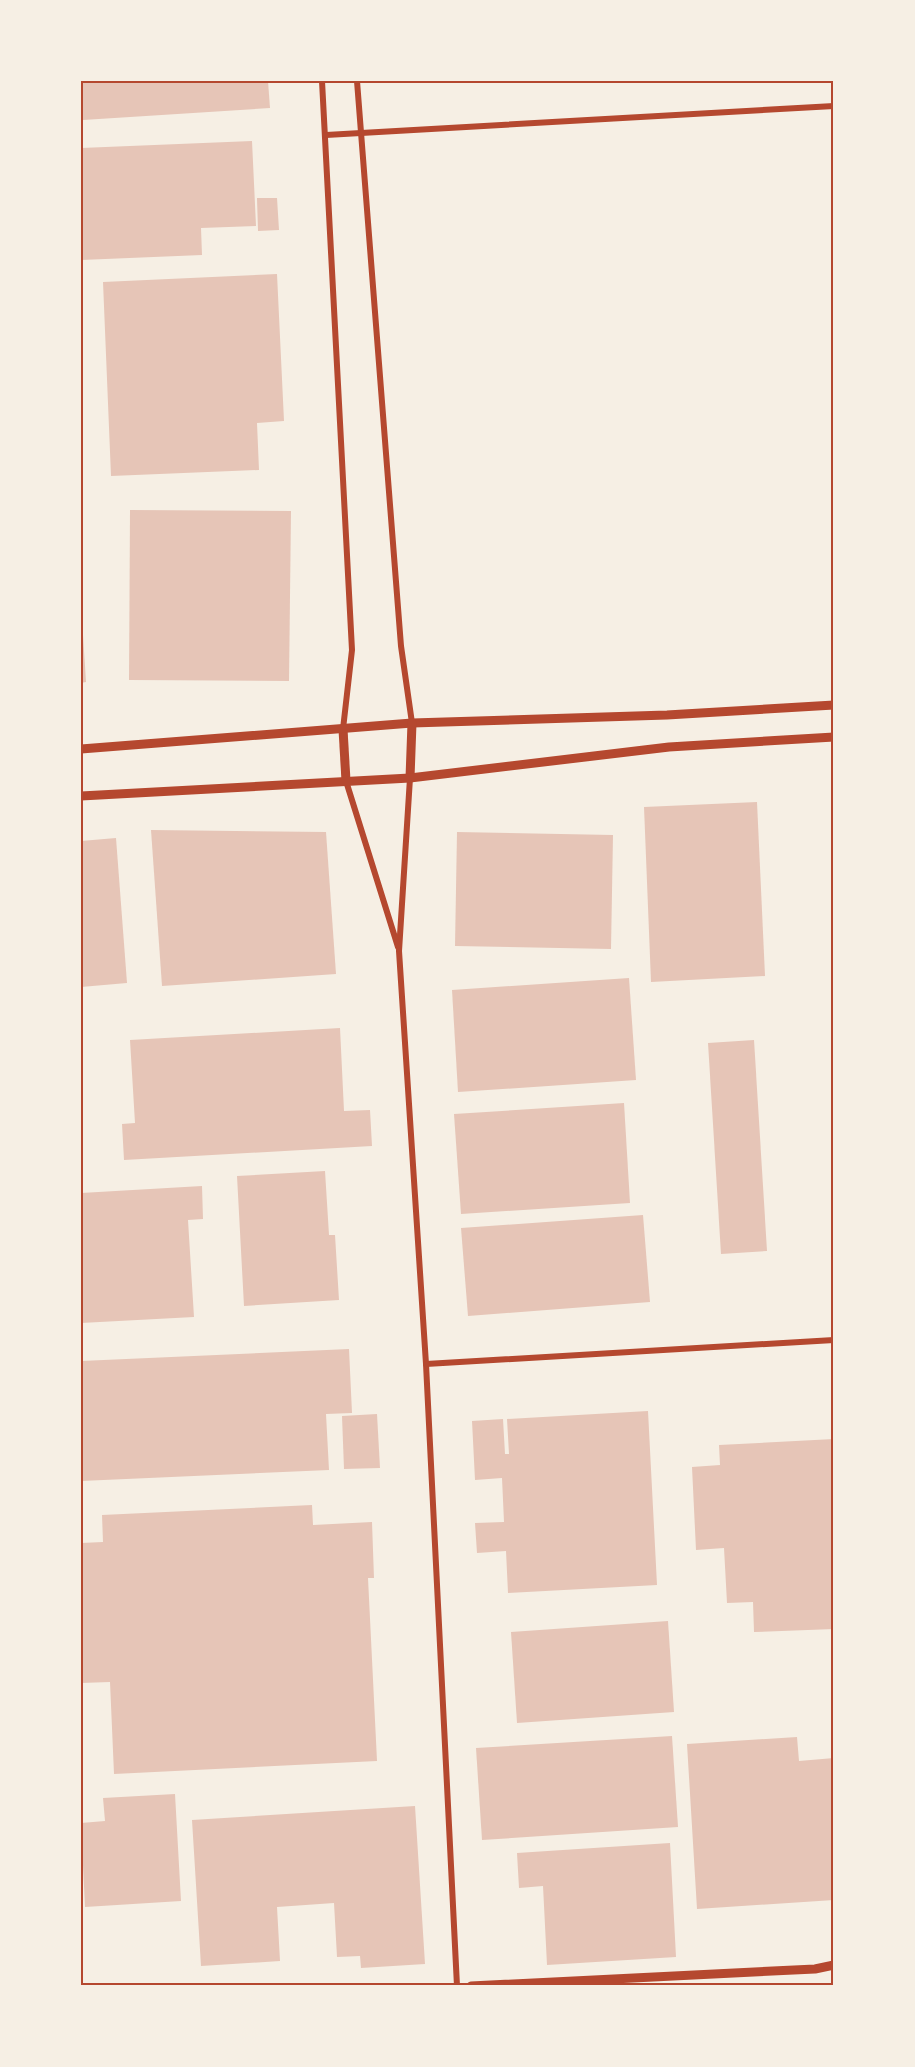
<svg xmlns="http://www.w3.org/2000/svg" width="915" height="2067" font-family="'Source Sans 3',sans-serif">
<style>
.building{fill:#e6c5b7}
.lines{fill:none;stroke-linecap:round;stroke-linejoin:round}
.minor{stroke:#b5482f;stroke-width:6}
.tertiary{stroke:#b5482f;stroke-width:9}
.neatline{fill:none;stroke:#b5482f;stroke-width:2}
</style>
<rect width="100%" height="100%" fill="#f6efe4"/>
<g class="building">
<polygon points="81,81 268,81 270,108 83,120"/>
<polygon points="252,141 256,226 201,228 202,255 81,260 81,148"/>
<polygon points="257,198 277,198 279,230 258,231"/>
<polygon points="277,274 284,421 257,423 259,470 111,476 103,282"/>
<polygon points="130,510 291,511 289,681 129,680"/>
<polygon points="83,635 86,682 81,683 81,636"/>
<polygon points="757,802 765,976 651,982 644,807"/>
<polygon points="151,830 326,832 336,974 162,986"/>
<polygon points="457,832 613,835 611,949 455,946"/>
<polygon points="116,838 127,983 81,987 81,841"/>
<polygon points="629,978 636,1080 458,1092 452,990"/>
<polygon points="340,1028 344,1111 370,1110 372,1146 124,1160 122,1124 135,1123 130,1040"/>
<polygon points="754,1040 767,1251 721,1254 708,1043"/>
<polygon points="624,1103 630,1203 461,1214 454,1114"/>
<polygon points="325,1171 329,1235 335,1235 339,1300 244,1306 237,1176"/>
<polygon points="202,1186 203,1219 188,1220 194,1317 81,1323 81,1193"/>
<polygon points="643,1215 650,1302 468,1316 461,1228"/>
<polygon points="349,1349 352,1413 326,1414 329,1470 81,1481 81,1361"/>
<polygon points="648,1411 657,1585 508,1593 506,1551 477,1553 475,1523 504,1522 502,1478 475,1480 472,1421 503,1419 505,1454 509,1454 507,1419"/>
<polygon points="377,1414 380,1468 344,1469 342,1416"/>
<polygon points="834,1439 834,1629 754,1632 753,1602 727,1603 724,1548 696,1550 692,1467 720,1465 719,1445"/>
<polygon points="312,1505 313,1525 372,1522 374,1578 368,1578 377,1761 114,1774 110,1682 81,1683 81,1543 103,1542 102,1515"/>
<polygon points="668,1621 674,1712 517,1723 511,1632"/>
<polygon points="672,1736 678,1827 482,1840 476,1748"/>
<polygon points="797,1737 799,1761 834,1758 834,1900 697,1909 687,1744"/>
<polygon points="175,1794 181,1901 85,1907 81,1823 105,1821 103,1798"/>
<polygon points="415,1806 425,1964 361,1968 360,1956 337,1957 334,1903 277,1907 280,1961 201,1966 192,1820"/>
<polygon points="670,1843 676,1957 547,1965 543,1886 519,1888 517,1853"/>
</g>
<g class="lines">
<g class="minor">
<polyline points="322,81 352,650 343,729"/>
<polyline points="357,81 401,646 412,723"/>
<polyline points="326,135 834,106"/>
<polyline points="410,778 399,951 426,1364 457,1986"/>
<polyline points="346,781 398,947"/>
<polyline points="426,1364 834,1340"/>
</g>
<g class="tertiary">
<polyline points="343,729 346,781"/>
<polyline points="81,749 412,723 667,715 834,705"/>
<polyline points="410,778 412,723"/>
<polyline points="81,796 410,778 669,747 834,737"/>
<polyline points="471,1986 815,1969 834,1965"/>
</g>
</g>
<rect width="915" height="2067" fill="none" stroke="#f6efe4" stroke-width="165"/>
<rect x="82" y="82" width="750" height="1902" class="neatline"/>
</svg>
